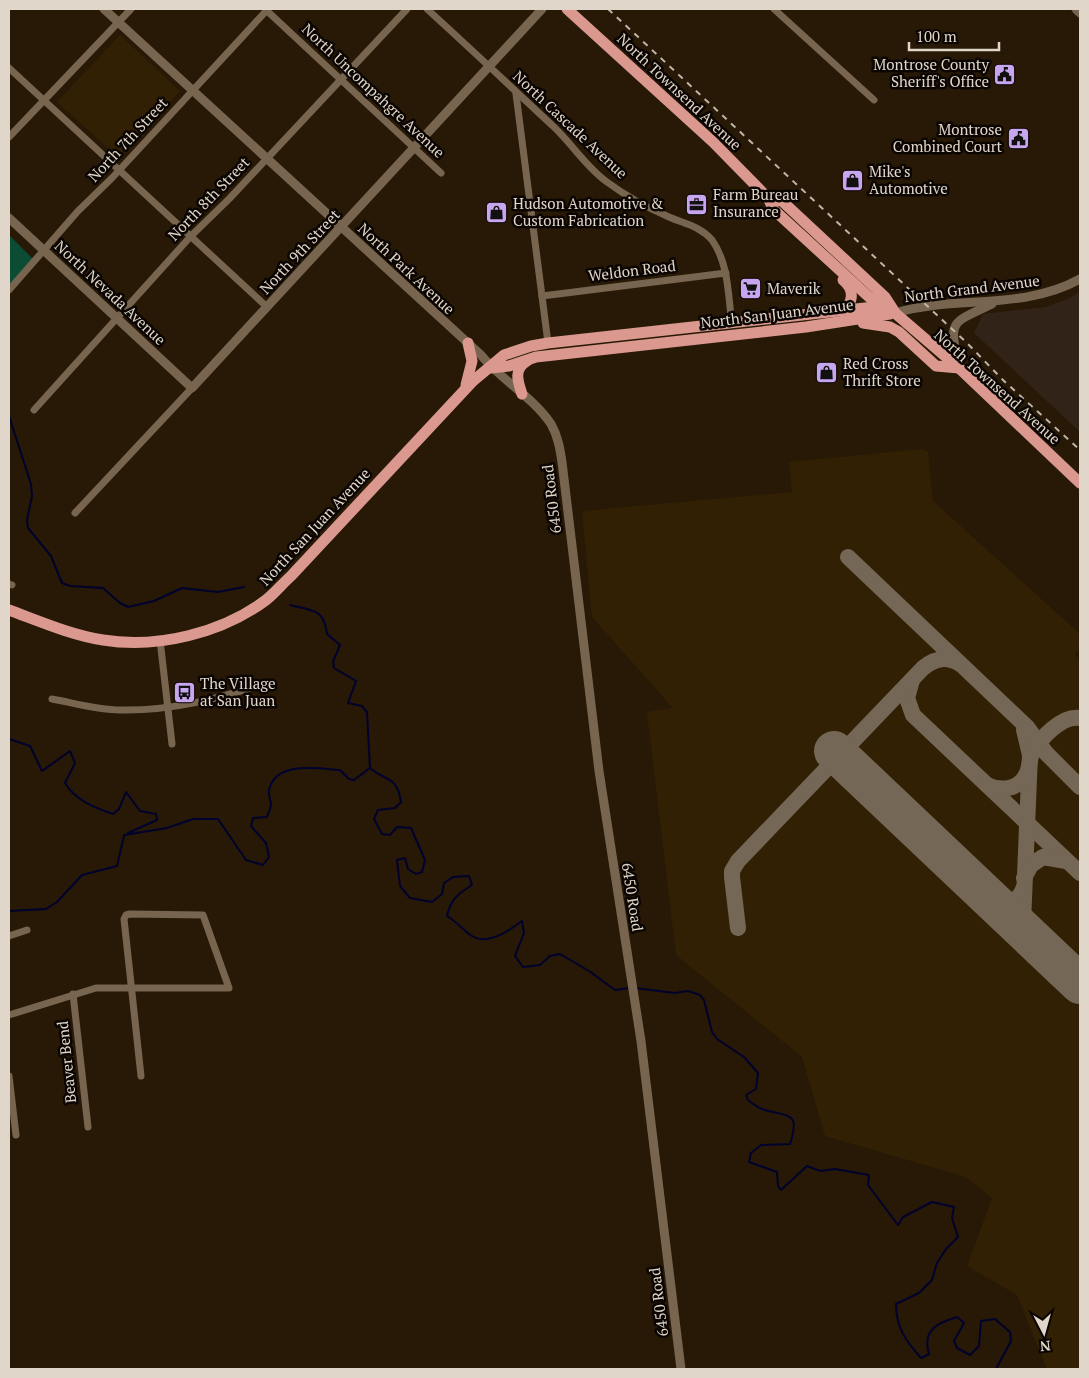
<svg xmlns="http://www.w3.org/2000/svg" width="1089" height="1378" font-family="'PT Serif',serif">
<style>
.commercial{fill:#322318}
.built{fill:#322004}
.green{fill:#0c4c35}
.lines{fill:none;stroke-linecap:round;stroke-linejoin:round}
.stream{stroke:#00022d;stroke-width:2}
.taxiway{stroke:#746756;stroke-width:16}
.runway{stroke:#746756;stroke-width:40}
.minor{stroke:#77654f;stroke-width:7}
.tertiary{stroke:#77654f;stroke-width:9}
.trunk{stroke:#da988f;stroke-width:11}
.rail{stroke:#c0b5a8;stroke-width:2;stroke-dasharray:6 6;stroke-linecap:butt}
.labels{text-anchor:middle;stroke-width:5;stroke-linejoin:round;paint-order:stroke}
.poi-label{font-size:15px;fill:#e0d6ca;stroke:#0b0501;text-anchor:start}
.street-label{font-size:15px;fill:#e0d6ca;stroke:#0b0501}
</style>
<rect width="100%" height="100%" fill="#271905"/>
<polygon class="commercial" points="1080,291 1080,432 974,333 983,314 1046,307 1070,298"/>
<g class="built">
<polygon points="120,35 180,91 118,157 57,102"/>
<polygon points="922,449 928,452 933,501 1080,634 1080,648 1075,655 1080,660 1080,1369 1047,1369 1017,1295 967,1266 992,1198 966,1177 825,1136 802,1057 676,955 647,712 673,708 592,617 582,511 792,492 789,462"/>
</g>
<polygon class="green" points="9,235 34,260 9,285"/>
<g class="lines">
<g class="stream">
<polyline points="9,416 31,484 32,496 27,520 28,528 51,556 62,583 70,586 103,588 120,603 128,607 154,601 182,588 218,592 244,587"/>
<path d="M290 605C312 611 324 608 327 634L340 645 333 662 334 668 356 681 348 703 362 706 367 712 370 768C386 782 397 775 401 802L395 808 378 810 374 819 382 834 390 835 397 827 411 828 425 860 422 872 416 874 408 869 405 858 397 860 400 886 410 898 432 902 442 894 444 883 453 877 469 876 472 885C459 893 450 900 447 916 456 921 463 930 472 936 488 946 510 930 522 921L524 933 515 956 523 967 540 965 550 956 560 954 589 971 615 990 630 988"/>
<path d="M9 739 30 746 42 771 70 751 75 763 65 783C75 800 95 808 113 814L119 809 126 792 140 811 156 814 157 820 128 833"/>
<path d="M124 835 167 828 193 819H218L246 860 263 865 269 857 266 843 251 826 253 818 267 817C268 813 271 809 271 805 271 800 268 795 269 790 276 760 318 769 340 770L349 779 354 780 370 768"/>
<polyline points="9,911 46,909 57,902 82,875 117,866 124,836"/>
<path d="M635 988 675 993 688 991 700 995 704 1000 712 1032 717 1039 744 1057 758 1073 756 1089 746 1095 748 1100C753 1104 759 1109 765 1110 791 1117 800 1113 790 1144L761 1145 751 1153 749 1162 777 1172 778 1186 781 1190 807 1166 820 1171 835 1169 869 1175 868 1185 898 1225 903 1217 932 1202 954 1207 952 1218 958 1237 946 1249 937 1263 932 1280 919 1293 896 1304C896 1328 906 1341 921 1358L929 1354C922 1330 937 1323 957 1317L964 1323 954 1341 957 1348 970 1355 979 1346 981 1321 995 1319 1010 1332 1011 1341 996 1369"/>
</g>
<g class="taxiway">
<polyline points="848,557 1027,727 1046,753 1080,787"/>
<polyline points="912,680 907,698 913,715 1080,873"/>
<polyline points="1024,730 1030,755 1023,923 1031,937"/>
<path d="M987 785C1002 792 1020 789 1027 773 1030 766 1029 760 1032 754 1040 738 1062 715 1080 718"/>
<polyline points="1024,878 1031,865 1043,857 1066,861"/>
<path d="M987 896C1001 906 1018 906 1024 887"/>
<path d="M738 928 732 877V871L738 861 923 668C935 658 947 656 960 664"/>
</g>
<polyline class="runway" points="834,751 1080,984"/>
<g class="minor">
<polyline points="265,9 441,173"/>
<path d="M427 9C470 48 512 88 554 127 573 145 586 167 607 182 626 196 648 208 669 217 685 224 700 226 712 240 729 264 728 296 732 324"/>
<polyline points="774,9 874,100"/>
<polyline points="9,68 267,307"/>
<polyline points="516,94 548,343"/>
<polyline points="9,137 131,9"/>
<polyline points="9,290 78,211 112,178 268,9"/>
<polyline points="542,296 726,273"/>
<polyline points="34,410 191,236 229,199 407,9"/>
<polyline points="75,513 192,388"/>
<polyline points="9,584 12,585"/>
<polyline points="160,640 172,744"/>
<path d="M52 699C74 703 98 710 120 710 171 711 218 699 266 683"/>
<polyline points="9,936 27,930"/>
<polyline points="73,994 88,1127"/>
<polyline points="9,1015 96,988 229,988 203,915 130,914 126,915 124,919 141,1076"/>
<polyline points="9,1076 16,1135"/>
</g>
<g class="tertiary">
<path d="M104 9 481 355C501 380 533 397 551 424 558 436 560 449 562 462L599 771 641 1041 681 1369"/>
<polyline points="1076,9 1080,13"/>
<polyline points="9,218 192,388 542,9"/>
<path d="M895 313C956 295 1022 311 1080 279"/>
<path d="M959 368C950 321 947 325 992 304"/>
</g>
<g class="trunk">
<polyline points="567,9 713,142 768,198 774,210 869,297 895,313 959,368 1080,483"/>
<polyline points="768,198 782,201 885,297 894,311"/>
<path d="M841 310C855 303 854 289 843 280"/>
<polyline points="863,323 890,327 899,332 936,366 959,368"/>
<polyline points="491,368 509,366 536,357 806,327 890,314"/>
<polyline points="466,385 472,361 468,343"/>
<path d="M522 394C518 382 513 369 527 361"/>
<path d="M9 610C39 621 71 635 103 640 157 649 222 633 266 600 275 593 282 584 291 576L473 381 504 355 531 346 548 343 874 307 895 313"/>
</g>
<polyline class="rail" points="608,9 966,342 1004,381 1080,450"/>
</g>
<defs>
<symbol id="civic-square" viewBox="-11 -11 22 22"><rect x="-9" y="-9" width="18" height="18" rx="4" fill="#c8a6ef" stroke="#0b0501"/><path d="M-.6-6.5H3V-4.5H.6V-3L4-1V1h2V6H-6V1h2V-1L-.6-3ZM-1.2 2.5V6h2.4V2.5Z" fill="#111"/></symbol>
<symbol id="shop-square" viewBox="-11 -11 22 22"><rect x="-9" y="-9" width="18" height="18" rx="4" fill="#c8a6ef" stroke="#0b0501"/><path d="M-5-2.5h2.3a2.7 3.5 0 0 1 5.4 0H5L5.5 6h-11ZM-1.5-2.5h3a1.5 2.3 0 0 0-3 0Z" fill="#111"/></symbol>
<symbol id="office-square" viewBox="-11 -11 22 22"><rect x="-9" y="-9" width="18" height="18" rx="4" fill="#c8a6ef" stroke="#0b0501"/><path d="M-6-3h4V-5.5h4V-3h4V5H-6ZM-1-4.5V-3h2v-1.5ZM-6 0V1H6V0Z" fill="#111"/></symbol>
<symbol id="supermarket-square" viewBox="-11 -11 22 22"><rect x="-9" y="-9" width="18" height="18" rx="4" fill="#c8a6ef" stroke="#0b0501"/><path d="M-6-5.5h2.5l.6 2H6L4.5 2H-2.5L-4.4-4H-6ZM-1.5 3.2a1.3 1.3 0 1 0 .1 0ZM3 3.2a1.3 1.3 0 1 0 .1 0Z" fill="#111"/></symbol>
<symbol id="bus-square" viewBox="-11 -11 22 22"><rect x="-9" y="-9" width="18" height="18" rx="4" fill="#c8a6ef" stroke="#0b0501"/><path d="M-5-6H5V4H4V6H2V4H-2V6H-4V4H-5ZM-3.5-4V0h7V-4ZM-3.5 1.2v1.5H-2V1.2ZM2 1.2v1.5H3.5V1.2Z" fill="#111"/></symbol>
</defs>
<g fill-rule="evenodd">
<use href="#civic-square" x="992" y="62" width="25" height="25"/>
<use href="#civic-square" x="1006" y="126" width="25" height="25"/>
<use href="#shop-square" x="840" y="168" width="25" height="25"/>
<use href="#office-square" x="684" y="192" width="25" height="25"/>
<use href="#shop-square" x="484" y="200" width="25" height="25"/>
<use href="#supermarket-square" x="738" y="276" width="25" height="25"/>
<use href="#shop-square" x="814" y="360" width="25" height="25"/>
<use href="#bus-square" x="172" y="680" width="25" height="25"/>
</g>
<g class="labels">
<g class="poi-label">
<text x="989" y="70" text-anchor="end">Montrose County<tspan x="989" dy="17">Sheriff's Office</tspan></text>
<text x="1002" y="135" text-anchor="end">Montrose<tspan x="1002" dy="17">Combined Court</tspan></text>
<text x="869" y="177">Mike's<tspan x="869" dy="17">Automotive</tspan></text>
<text x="713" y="200">Farm Bureau<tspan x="713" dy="17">Insurance</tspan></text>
<text x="513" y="209">Hudson Automotive &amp;<tspan x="513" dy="17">Custom Fabrication</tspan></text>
<text x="767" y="294">Maverik</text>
<text x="843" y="369">Red Cross<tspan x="843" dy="17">Thrift Store</tspan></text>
<text x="200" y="689">The Village<tspan x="200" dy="17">at San Juan</tspan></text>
</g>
<g class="street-label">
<text transform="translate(373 91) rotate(43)" y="5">North Uncompahgre Avenue</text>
<text transform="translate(679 92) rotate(43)" y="5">North Townsend Avenue</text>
<text transform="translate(570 125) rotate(43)" y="5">North Cascade Avenue</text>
<text transform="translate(128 140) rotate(-47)" y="5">North 7th Street</text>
<text transform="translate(209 199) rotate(-46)" y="5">North 8th Street</text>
<text transform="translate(300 252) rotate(-47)" y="5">North 9th Street</text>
<text transform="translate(406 269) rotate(43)" y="5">North Park Avenue</text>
<text transform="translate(632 271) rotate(-7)" y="5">Weldon Road</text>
<text transform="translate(972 289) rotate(-7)" y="5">North Grand Avenue</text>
<text transform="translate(110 293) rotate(43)" y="5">North Nevada Avenue</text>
<text transform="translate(777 314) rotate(-7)" y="5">North San Juan Avenue</text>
<text transform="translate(997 387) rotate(42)" y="5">North Townsend Avenue</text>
<text transform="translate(552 499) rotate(-97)" y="5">6450 Road</text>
<text transform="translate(315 527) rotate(-47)" y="5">North San Juan Avenue</text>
<text transform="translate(632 897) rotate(81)" y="5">6450 Road</text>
<text transform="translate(67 1062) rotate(-96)" y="5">Beaver Bend</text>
<text transform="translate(659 1302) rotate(-97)" y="5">6450 Road</text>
</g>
</g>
<rect width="1089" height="1378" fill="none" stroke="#e0d6ca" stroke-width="20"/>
<g transform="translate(1044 1333) rotate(174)" stroke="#0b0501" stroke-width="4" paint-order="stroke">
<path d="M0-4L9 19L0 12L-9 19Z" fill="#e0d6ca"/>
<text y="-8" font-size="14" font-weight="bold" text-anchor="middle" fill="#e0d6ca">N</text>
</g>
<path d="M909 42v8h90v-8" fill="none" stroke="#e0d6ca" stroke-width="2.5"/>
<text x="916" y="42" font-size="15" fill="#e0d6ca" stroke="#0b0501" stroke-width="4" paint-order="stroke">100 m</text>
</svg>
